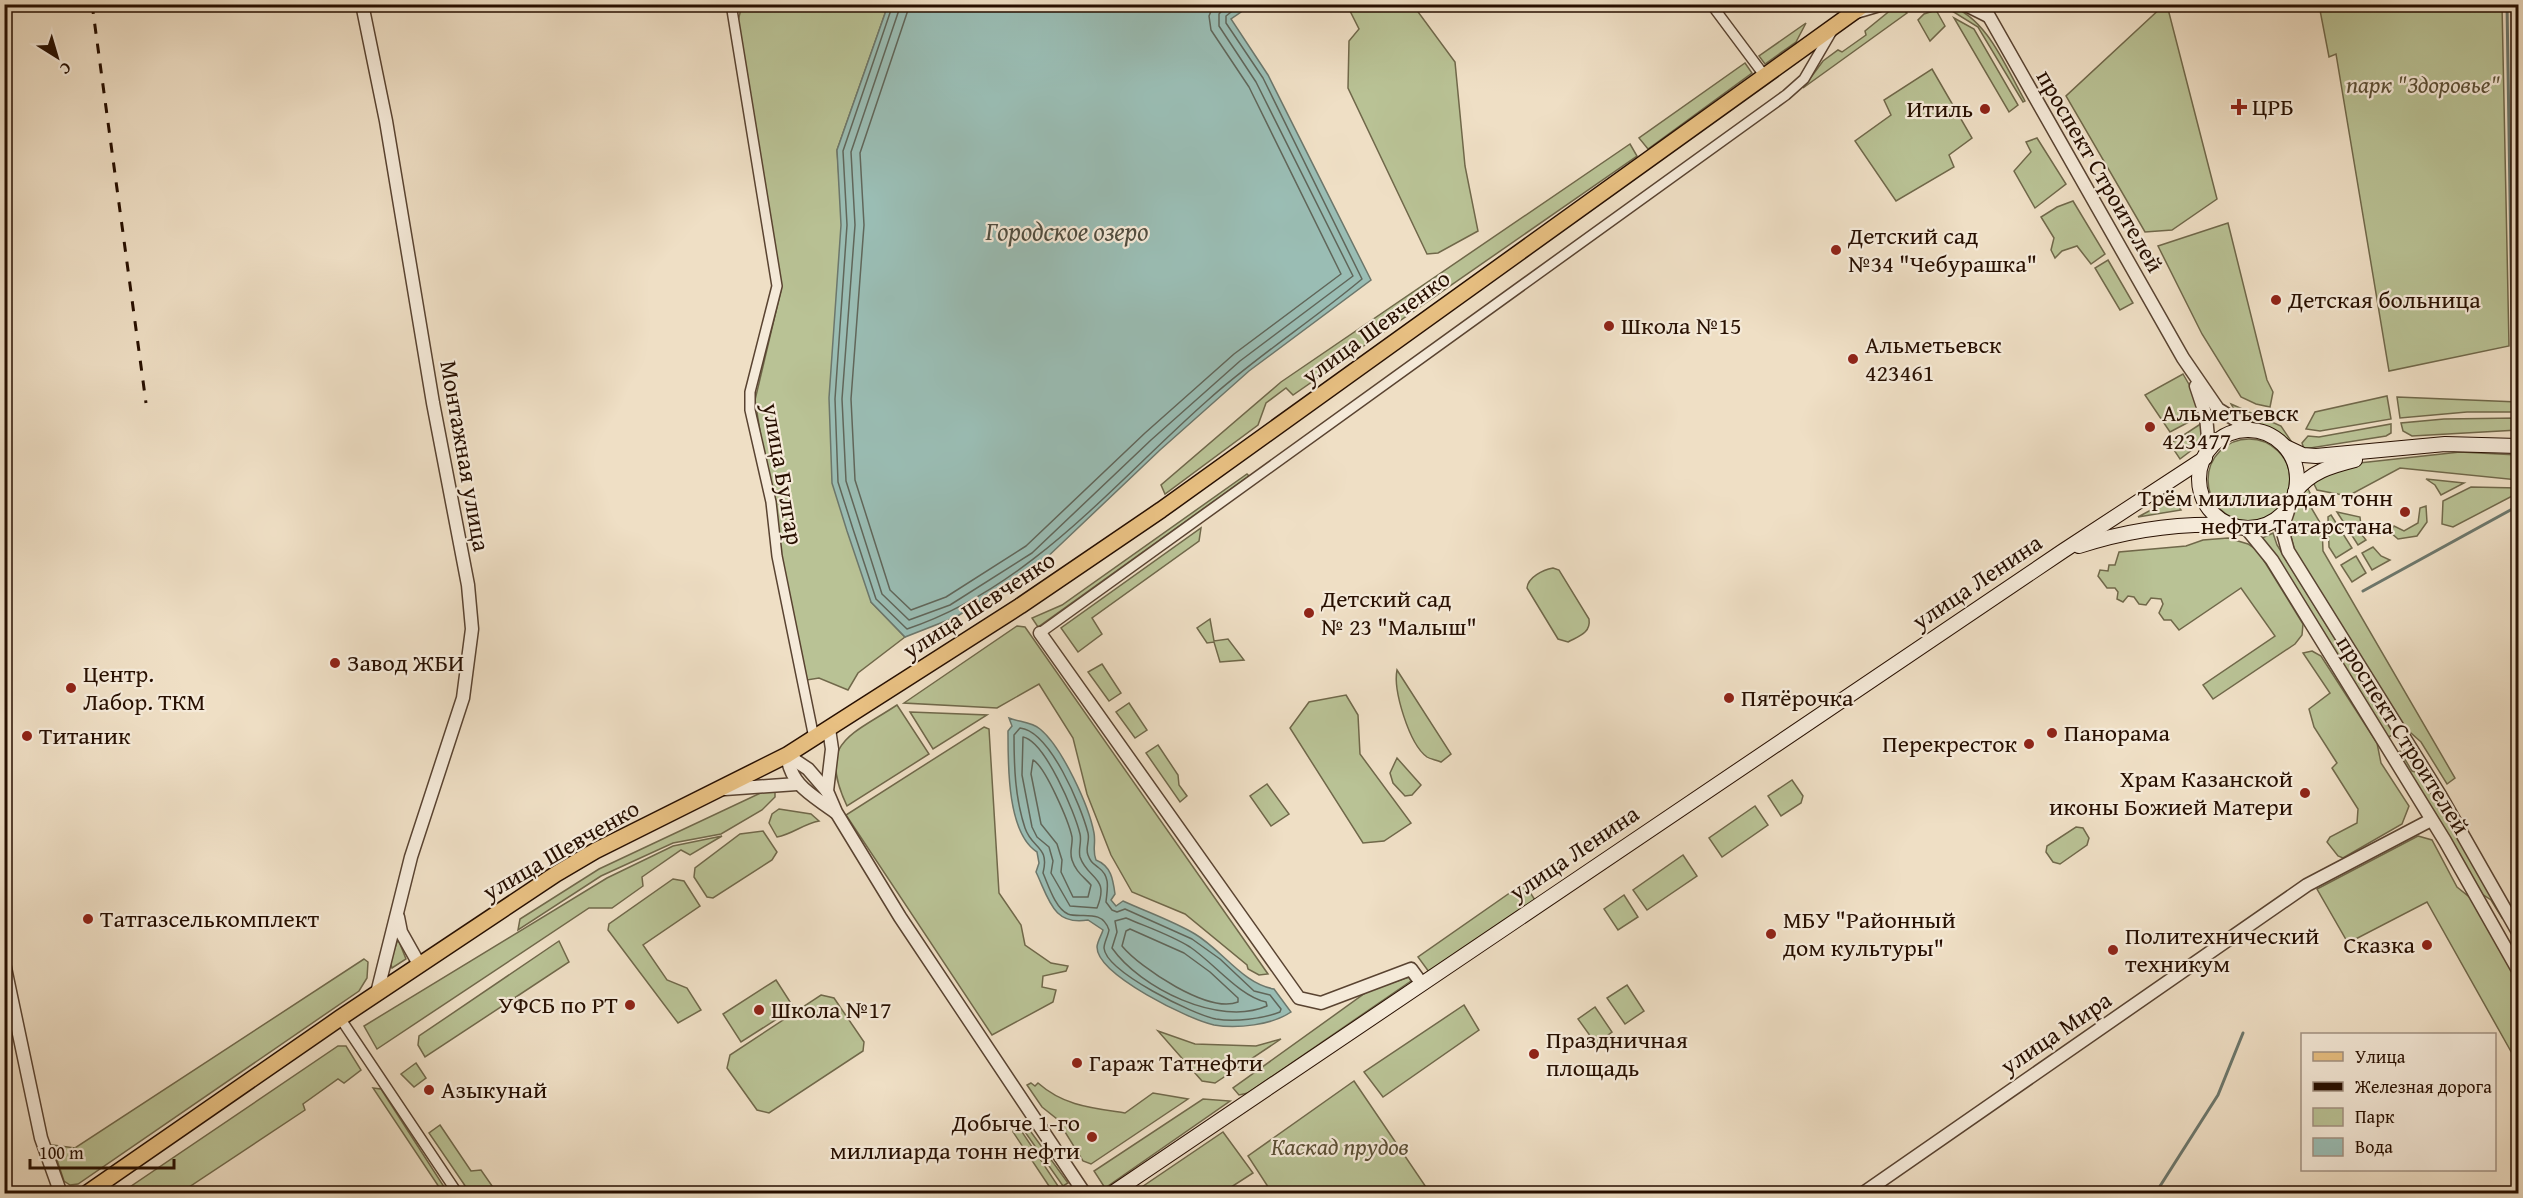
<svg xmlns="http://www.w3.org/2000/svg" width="2523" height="1198" font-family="'Gentium Book Plus',serif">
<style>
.green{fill:#b9c295;stroke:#70684a;stroke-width:1.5}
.water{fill:#9abdb4;stroke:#6c776c;stroke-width:1.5}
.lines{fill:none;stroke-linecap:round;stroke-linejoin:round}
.shore{stroke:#60665a;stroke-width:1.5}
.stream{stroke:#6c776c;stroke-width:3}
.minor-casing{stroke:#594331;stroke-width:12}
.tertiary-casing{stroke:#594331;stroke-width:15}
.secondary-casing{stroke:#270f00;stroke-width:16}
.primary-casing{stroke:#270f00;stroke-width:18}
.minor{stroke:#f5ead9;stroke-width:9}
.tertiary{stroke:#f5ead9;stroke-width:12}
.secondary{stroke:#f5ead9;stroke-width:14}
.primary{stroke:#e8c082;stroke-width:15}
.rail{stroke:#270f00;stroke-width:3;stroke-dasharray:10 10;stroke-linecap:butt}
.poi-dot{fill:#8f2418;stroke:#f5ead9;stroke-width:2}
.labels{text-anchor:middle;stroke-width:4.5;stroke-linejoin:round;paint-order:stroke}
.park-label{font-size:24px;font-style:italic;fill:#5a4e34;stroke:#f5ead9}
.poi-label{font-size:24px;fill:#270f00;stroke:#f5ead9;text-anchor:start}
.street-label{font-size:24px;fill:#270f00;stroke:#f5ead9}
.water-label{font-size:26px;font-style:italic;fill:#4f4c3f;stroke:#f5ead9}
</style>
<rect width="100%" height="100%" fill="#efdfc5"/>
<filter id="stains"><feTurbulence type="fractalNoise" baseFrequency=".00333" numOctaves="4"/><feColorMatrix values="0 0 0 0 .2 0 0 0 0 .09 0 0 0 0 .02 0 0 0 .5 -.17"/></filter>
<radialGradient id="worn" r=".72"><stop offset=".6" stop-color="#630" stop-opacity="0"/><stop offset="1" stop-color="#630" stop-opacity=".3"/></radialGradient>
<g class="green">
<polygon points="742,5 888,5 837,150 871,602 905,637 858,673 848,690 819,678 807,680 782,567 755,400 781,290 737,25"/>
<polygon points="1347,5 1413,5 1455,62 1465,166 1478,231 1438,253 1427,254 1348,88 1349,41 1359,29"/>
<polygon points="1897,5 1907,13 1803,88 1823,61 1838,50 1842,52 1866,35 1865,31"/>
<path d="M1949 5C1988 19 2005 66 2025 101L2023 102 1978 27 1952 11Z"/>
<polygon points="2164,5 2167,5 2217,199 2172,230 2145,232 2066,96"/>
<polygon points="2319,5 2502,5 2509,346 2389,371 2336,54 2329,57"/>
<polygon points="1936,10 1945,26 1930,41 1918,20 1924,14"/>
<polygon points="1954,18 1974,29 2018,105 2009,112"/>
<polygon points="1806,23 1796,42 1765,64 1759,56"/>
<polygon points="1745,63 1752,73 1648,149 1639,138"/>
<polygon points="1932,69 1972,138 1949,155 1954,167 1896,201 1855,141 1891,115 1884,100"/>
<polygon points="2518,71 2518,151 2515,151 2514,73"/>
<polygon points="2037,138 2066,184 2035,208 2014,171 2031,152 2026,142"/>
<polygon points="1630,144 1637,156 1293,395 1286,388 1266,403 1258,425 1165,494 1161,485 1281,382"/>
<polygon points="2073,201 2105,254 2091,264 2077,246 2062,251 2055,258 2051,250 2054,238 2041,217 2057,207"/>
<polygon points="2228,223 2267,380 2273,392 2270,407 2256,404 2241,397 2202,334 2158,246"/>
<polygon points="2108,260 2133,303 2120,310 2095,268"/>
<polygon points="2183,374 2198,400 2202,415 2170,432 2145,395"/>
<polygon points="2387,396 2391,419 2320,431 2306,429 2315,412"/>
<polygon points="2397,397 2518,402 2518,412 2467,412 2400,418"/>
<path d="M2231 404 2281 426 2293 444C2276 433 2239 421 2231 404Z"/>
<polygon points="2518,418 2518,430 2412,436 2403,431 2401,423 2444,419"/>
<polygon points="2202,423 2201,443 2180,459 2170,444"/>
<polygon points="2391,424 2391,433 2386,436 2304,449 2302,443 2308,436 2319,437"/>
<circle cx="2249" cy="480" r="41"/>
<polygon points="2460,452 2518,455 2518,480 2400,468 2348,496 2317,490 2312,480 2359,463"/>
<polygon points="1247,474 1249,476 1038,627 1032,618 1062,605"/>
<polygon points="2426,479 2464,483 2441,495 2435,485"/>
<path d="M2307 487 2310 493 2309 504 2322 526 2323 551 2455 778 2447 784 2421 742 2402 725 2295 551C2286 525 2288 508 2307 487Z"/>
<polygon points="2471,487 2518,488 2518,493 2453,527 2442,524 2443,501"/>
<polygon points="2173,498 2181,510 2138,517"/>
<polygon points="2426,506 2427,522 2417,536 2398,539 2390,532 2394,526 2404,531 2418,523 2420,508"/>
<polygon points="2337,512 2360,517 2362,535 2366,540 2358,545"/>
<polygon points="2331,515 2352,548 2336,558 2329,547 2328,517"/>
<polygon points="1201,528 1199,541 1092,618 1102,634 1078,652 1061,628"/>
<polygon points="2273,533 2277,545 2394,734 2387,738 2262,538"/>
<polygon points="2228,538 2248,544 2258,551 2303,624 2302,635 2295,644 2213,699 2203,685 2275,636 2241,588 2179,630 2171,620 2164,620 2159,613 2163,604 2161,599 2151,598 2146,605 2139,604 2134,597 2128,596 2123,602 2117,599 2118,592 2115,588 2107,588 2098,576 2100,570 2108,571 2109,565 2115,565 2119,552 2186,546 2203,540"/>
<polygon points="2373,547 2381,556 2390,560 2372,570 2362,553"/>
<polygon points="2356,556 2366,573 2352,582 2341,565"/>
<path d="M1553 568 1559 570 1589 619C1591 633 1579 636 1568 642L1558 639 1527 588C1528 577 1543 570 1553 568Z"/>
<polygon points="1210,619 1214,641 1228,639 1244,660 1220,662 1214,642 1207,643 1197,628"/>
<polygon points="1017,626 1025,627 1268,974 1259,975 1248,969 1247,965 1185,914 1132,892 1111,855 1087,794 1073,738 1039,684 997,708 904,703"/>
<polygon points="2312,651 2321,656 2377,743 2381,763 2409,806 2402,824 2343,858 2338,856 2327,842 2330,837 2357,823 2358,809 2332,768 2337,763 2314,727 2309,709 2330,693 2303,653"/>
<polygon points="1102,664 1121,693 1109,701 1088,672"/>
<path d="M1397 670 1451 754 1441 762C1437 760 1430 759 1427 757 1409 744 1393 690 1397 670Z"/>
<polygon points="1346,695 1358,715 1360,754 1411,823 1384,841 1363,843 1290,728 1309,702"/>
<polygon points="1129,703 1147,730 1135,738 1116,712"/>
<path d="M897 705 929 754 847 806C817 742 850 736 897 705Z"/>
<polygon points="910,712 987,715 933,749"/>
<polygon points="984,727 989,729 999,893 1021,925 1025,945 1051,963 1068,966 1066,971 1043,976 1042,987 1056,990 1053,1002 992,1035 846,815"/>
<polygon points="1158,745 1178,775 1179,785 1187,796 1180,802 1146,753"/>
<polygon points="2400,751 2412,771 2419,773 2506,917 2502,918 2491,900 2482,894 2397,753"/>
<polygon points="1397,758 1421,785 1412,795 1405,796 1393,783 1390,773"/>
<polygon points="1792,780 1803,796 1801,803 1781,816 1768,796"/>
<polygon points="1267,784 1289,814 1271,826 1250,796"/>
<polygon points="769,789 775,791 775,797 762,810 721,834 673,843 601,876 518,930 520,919 599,869"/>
<polygon points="1755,806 1768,825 1722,857 1709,838"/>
<path d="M779 809 811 814 819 821C803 824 793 834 777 837L769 823 772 814Z"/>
<polygon points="2076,827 2083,828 2089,838 2087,845 2060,864 2053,862 2046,852 2047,846"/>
<polygon points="763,831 777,852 772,860 713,898 707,897 694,877 695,868 740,834"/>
<polygon points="722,836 690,855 681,850 642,877 643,886 612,908 589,908 377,1049 364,1026 607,878 673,846"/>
<polygon points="2418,836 2432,840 2457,887 2473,900 2518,978 2518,1064 2427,902 2348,943 2317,889"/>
<polygon points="1683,855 1697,876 1647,910 1633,890"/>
<polygon points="673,879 684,881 700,906 643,945 667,980 687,988 701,1010 678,1023 608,930 609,924"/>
<polygon points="1524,883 1535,900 1429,972 1418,957"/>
<polygon points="1624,895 1638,917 1618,930 1604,909"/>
<polygon points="398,939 406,959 392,968 390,962"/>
<polygon points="559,941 569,962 425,1057 418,1045 419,1036"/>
<polygon points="364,959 368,962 367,978 359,991 78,1184 70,1185 64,1181 52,1145 75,1148"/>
<polygon points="1409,977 1411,981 1248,1093 1239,1095 1233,1088 1368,991"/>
<polygon points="776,980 794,1008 741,1042 723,1014"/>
<polygon points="1627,985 1644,1011 1625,1024 1607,998"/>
<polygon points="821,995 834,998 864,1042 863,1051 769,1113 757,1110 727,1068 730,1055"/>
<polygon points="1464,1005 1479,1030 1383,1097 1364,1072"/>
<polygon points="1595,1007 1612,1032 1596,1044 1578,1019"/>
<polygon points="1158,1031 1195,1044 1256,1046 1281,1039 1215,1083 1202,1081"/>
<polygon points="338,1046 346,1046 361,1070 344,1083 338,1079 303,1104 305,1110 180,1193 121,1193"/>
<polygon points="416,1063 426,1078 414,1087 401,1074"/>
<polygon points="1354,1081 1430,1193 1272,1193 1248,1156"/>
<path d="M1031 1083 1035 1086 1038 1083C1064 1106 1092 1108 1125 1113L1153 1093 1188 1099 1091 1164 1083 1161 1057 1119 1042 1107 1027 1085Z"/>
<polygon points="373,1088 381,1089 448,1193 443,1193"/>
<polygon points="1203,1099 1230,1101 1105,1188 1094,1171"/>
<polygon points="1023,1121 1068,1183 1063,1186 1018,1122"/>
<polygon points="1016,1123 1058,1186 1057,1188 1049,1186 1013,1132"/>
<polygon points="440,1125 471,1171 481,1170 497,1193 470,1193 429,1133"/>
<polygon points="1223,1132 1253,1173 1222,1193 1133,1193"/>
</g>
<g class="water">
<polygon points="888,5 1242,5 1241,12 1231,19 1268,75 1371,280 1249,371 1160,450 1040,564 956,617 905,637 871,602 847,531 832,483 829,398 841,225 837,150"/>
<path d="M1009 718C1019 722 1032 722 1040 729 1062 747 1089 806 1094 833 1096 844 1092 850 1096 860 1111 866 1113 879 1115 894L1111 900 1116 906 1123 901C1147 912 1173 921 1195 934 1222 950 1243 984 1274 989L1291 1012C1272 1025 1237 1029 1214 1025 1190 1020 1097 975 1097 947 1097 942 1102 934 1103 930L1088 920C1053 926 1049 899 1036 872L1039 863 1037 852C1007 833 1008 764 1008 731L1012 726Z"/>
</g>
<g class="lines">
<g class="shore">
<path d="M893 4 843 151 847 225 835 399 838 482 853 529 876 599 907 629C1030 588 1114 483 1208 400 1257 356 1312 321 1362 279L1263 78 1226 23V16L1235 9 1236 4"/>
<polyline points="901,4 851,152 855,225 842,399 846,481 882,594 909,620 950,605 1032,553 1151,440 1240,361 1353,276 1256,82 1219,26 1219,14 1228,4"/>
<polyline points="910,4 860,153 864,225 851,399 855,480 890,590 911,610 946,597 1026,546 1145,433 1234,354 1341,274 1249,87 1211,30 1209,16 1214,4"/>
<path d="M1020 728C1050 731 1081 806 1088 833 1090 841 1085 848 1088 855 1091 863 1093 863 1099 868 1111 877 1107 890 1106 902L1112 910 1117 912 1125 909 1192 939 1220 959 1254 991 1270 995 1281 1009 1280 1012C1262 1019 1235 1022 1216 1019 1194 1015 1106 972 1104 948 1104 943 1108 936 1109 930 1102 908 1080 919 1068 914 1055 908 1048 884 1043 873 1050 846 1032 849 1025 828 1015 798 1014 766 1014 735Z"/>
<path d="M1023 737C1045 741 1075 813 1080 834 1082 842 1078 849 1080 857 1088 880 1110 876 1097 908L1070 906 1051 873 1053 861 1049 847 1037 837 1032 827 1022 775Z"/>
<path d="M1033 760C1045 766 1069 822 1072 837 1073 845 1069 851 1072 860 1076 872 1083 876 1091 885L1088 897H1073L1061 872 1062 860 1057 844 1041 824 1031 774Z"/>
<path d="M1126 918C1147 927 1171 935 1190 947 1214 963 1239 996 1266 1002L1267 1006C1219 1027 1140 988 1112 948L1117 932 1115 921Z"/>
<path d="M1130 929 1184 953 1210 972 1238 998V1002C1209 1014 1140 968 1122 946L1126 931Z"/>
</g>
<g class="stream">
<polyline points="2507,4 2513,385"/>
<polyline points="2363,591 2516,507"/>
<polyline points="2155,1194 2218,1095 2243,1033"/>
</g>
<defs>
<g id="minor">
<polyline points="731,4 777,286 750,392 750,410 771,502 777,556 814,738"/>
<polyline points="1711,4 1764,75"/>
<polyline points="1040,633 1786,95 1804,79 1832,31"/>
<polyline points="340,1018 458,1194"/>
</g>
<g id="tertiary">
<polyline points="362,4 386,121 433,403 468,585 472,629 463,698 411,857 377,993"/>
<polyline points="1964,4 1988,16"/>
<polyline points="1982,4 2183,358 2218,409 2252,430"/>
<polyline points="1856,12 1883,4"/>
<polyline points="2196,386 2206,416 2209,449"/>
<polyline points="2290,505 2282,529 2288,551 2440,795 2518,932"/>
<polyline points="2246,528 2272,560 2445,841 2518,970"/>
<polyline points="1040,633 1299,998 1321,1003 1411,969 1422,984"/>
<polyline points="829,729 832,749 827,791 836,812 900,917 1085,1194"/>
<path d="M787 755C791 786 811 794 835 812"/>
<polyline points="787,755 808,769 827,791"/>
<polyline points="725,789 797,784"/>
<polyline points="398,917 401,932 419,964"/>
<polyline points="4,963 41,1138 61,1194"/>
<polyline points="1862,1194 2307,885 2431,820"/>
</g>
<g id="secondary">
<circle cx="2248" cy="479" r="49"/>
<polyline points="2286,447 2303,455 2316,456 2445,444 2518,446"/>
<path d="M2295 492C2310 472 2331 466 2355 460"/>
<path d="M2079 546C2128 530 2177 523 2228 525"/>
<polyline points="1111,1194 2063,551 2205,458"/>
</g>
<polyline id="primary" points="86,1194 340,1018 556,874 595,851 787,755 1020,606 1161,510 1865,4"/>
</defs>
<use href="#minor" class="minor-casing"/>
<use href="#tertiary" class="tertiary-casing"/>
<use href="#secondary" class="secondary-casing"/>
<use href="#primary" class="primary-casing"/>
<use href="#minor" class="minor"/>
<use href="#tertiary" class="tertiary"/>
<use href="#secondary" class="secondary"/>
<use href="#primary" class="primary"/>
<polyline class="rail" points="92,4 146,403"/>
</g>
<g class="poi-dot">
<path d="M2236 98h6v6h6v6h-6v6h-6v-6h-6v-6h6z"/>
<circle cx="1985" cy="109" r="6"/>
<circle cx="1836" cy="250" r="6"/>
<circle cx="2276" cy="300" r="6"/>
<circle cx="1609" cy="326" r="6"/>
<circle cx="1853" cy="359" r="6"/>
<circle cx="2150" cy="427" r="6"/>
<circle cx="2405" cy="512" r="6"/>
<circle cx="1309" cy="613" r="6"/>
<circle cx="335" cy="663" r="6"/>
<circle cx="71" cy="688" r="6"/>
<circle cx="1729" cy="698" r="6"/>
<circle cx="2052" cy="733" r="6"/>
<circle cx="27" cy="736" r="6"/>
<circle cx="2029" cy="744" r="6"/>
<circle cx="2305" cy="793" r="6"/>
<circle cx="88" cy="919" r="6"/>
<circle cx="1771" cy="934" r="6"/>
<circle cx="2427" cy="945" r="6"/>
<circle cx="2113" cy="950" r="6"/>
<circle cx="630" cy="1005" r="6"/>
<circle cx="759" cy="1010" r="6"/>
<circle cx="1534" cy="1054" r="6"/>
<circle cx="1077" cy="1063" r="6"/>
<circle cx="429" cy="1090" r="6"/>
<circle cx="1092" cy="1137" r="6"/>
</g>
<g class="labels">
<g class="park-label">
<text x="2423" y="93">парк "Здоровье"</text>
<text x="1340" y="1155">Каскад прудов</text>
</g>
<g class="poi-label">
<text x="2252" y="115">ЦРБ</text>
<text x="1973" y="117" text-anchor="end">Итиль</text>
<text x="1848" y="244">Детский сад<tspan x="1848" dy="28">№34 "Чебурашка"</tspan></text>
<text x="2288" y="308">Детская больница</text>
<text x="1621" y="334">Школа №15</text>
<text x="1865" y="353">Альметьевск<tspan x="1865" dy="28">423461</tspan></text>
<text x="2162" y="421">Альметьевск<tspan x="2162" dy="28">423477</tspan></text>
<text x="2393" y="506" text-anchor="end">Трём миллиардам тонн<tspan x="2393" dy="28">нефти Татарстана</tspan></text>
<text x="1321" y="607">Детский сад<tspan x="1321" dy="28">№ 23 "Малыш"</tspan></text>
<text x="347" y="671">Завод ЖБИ</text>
<text x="83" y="682">Центр.<tspan x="83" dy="28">Лабор. ТКМ</tspan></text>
<text x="1741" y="706">Пятёрочка</text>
<text x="2064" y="741">Панорама</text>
<text x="39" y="744">Титаник</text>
<text x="2017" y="752" text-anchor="end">Перекресток</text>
<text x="2293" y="787" text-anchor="end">Храм Казанской<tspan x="2293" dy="28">иконы Божией Матери</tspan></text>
<text x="100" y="927">Татгазселькомплект</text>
<text x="1783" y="928">МБУ "Районный<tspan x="1783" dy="28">дом культуры"</tspan></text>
<text x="2125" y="944">Политехнический<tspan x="2125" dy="28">техникум</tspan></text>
<text x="2415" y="953" text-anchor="end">Сказка</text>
<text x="618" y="1013" text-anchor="end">УФСБ по РТ</text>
<text x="771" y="1018">Школа №17</text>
<text x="1546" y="1048">Праздничная<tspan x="1546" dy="28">площадь</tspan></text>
<text x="1089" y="1071">Гараж Татнефти</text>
<text x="441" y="1098">Азыкунай</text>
<text x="1080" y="1131" text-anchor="end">Добыче 1-го<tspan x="1080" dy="28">миллиарда тонн нефти</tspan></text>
</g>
<g class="street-label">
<text transform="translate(2100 171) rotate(60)" y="8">проспект Строителей</text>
<text transform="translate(1376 327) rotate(-36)" y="8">улица Шевченко</text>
<text transform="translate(465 456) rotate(80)" y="8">Монтажная улица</text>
<text transform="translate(783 474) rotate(80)" y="8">улица Булгар</text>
<text transform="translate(1977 582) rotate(-34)" y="8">улица Ленина</text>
<text transform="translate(979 605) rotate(-33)" y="8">улица Шевченко</text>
<text transform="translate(2403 735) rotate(58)" y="8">проспект Строителей</text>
<text transform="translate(561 850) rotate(-30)" y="8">улица Шевченко</text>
<text transform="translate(1574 853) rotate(-34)" y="8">улица Ленина</text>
<text transform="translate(2056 1033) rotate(-34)" y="8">улица Мира</text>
</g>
<g class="water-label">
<text x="1067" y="240">Городское озеро</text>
</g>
</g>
<rect width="2523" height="1198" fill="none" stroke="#efdfc5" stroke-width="24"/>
<rect x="6" y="6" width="2511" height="1186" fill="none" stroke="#270f00" stroke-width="3"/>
<rect x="12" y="12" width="2499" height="1174" fill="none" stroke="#270f00" stroke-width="1.5"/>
<rect x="2301" y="1033" width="195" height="138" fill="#f5ead9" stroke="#a39282" stroke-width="1.5"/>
<rect x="2313" y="1052" width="30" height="9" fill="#e8c082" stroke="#a39282" stroke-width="1.5"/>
<text x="2355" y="1063" font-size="18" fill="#270f00">Улица</text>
<rect x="2313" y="1082" width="30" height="9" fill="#270f00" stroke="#a39282" stroke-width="1.5"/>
<text x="2355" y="1093" font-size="18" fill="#270f00">Железная дорога</text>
<rect x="2313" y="1108" width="30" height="18" fill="#b9c295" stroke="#a39282" stroke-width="1.5"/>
<text x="2355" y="1123" font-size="18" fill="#270f00">Парк</text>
<rect x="2313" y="1138" width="30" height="18" fill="#9abdb4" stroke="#a39282" stroke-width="1.5"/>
<text x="2355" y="1153" font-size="18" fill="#270f00">Вода</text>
<g transform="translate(57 57) rotate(143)" stroke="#f5ead9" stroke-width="4.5" paint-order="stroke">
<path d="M0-4.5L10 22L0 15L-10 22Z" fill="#270f00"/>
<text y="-9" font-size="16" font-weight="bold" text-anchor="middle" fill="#270f00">С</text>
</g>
<path d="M30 1159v9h144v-9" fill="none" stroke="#270f00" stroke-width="3"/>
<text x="39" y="1159" font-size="18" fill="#270f00" stroke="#f5ead9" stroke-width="4.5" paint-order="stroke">100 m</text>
<rect width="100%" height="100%" filter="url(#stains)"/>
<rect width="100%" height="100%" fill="url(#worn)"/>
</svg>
